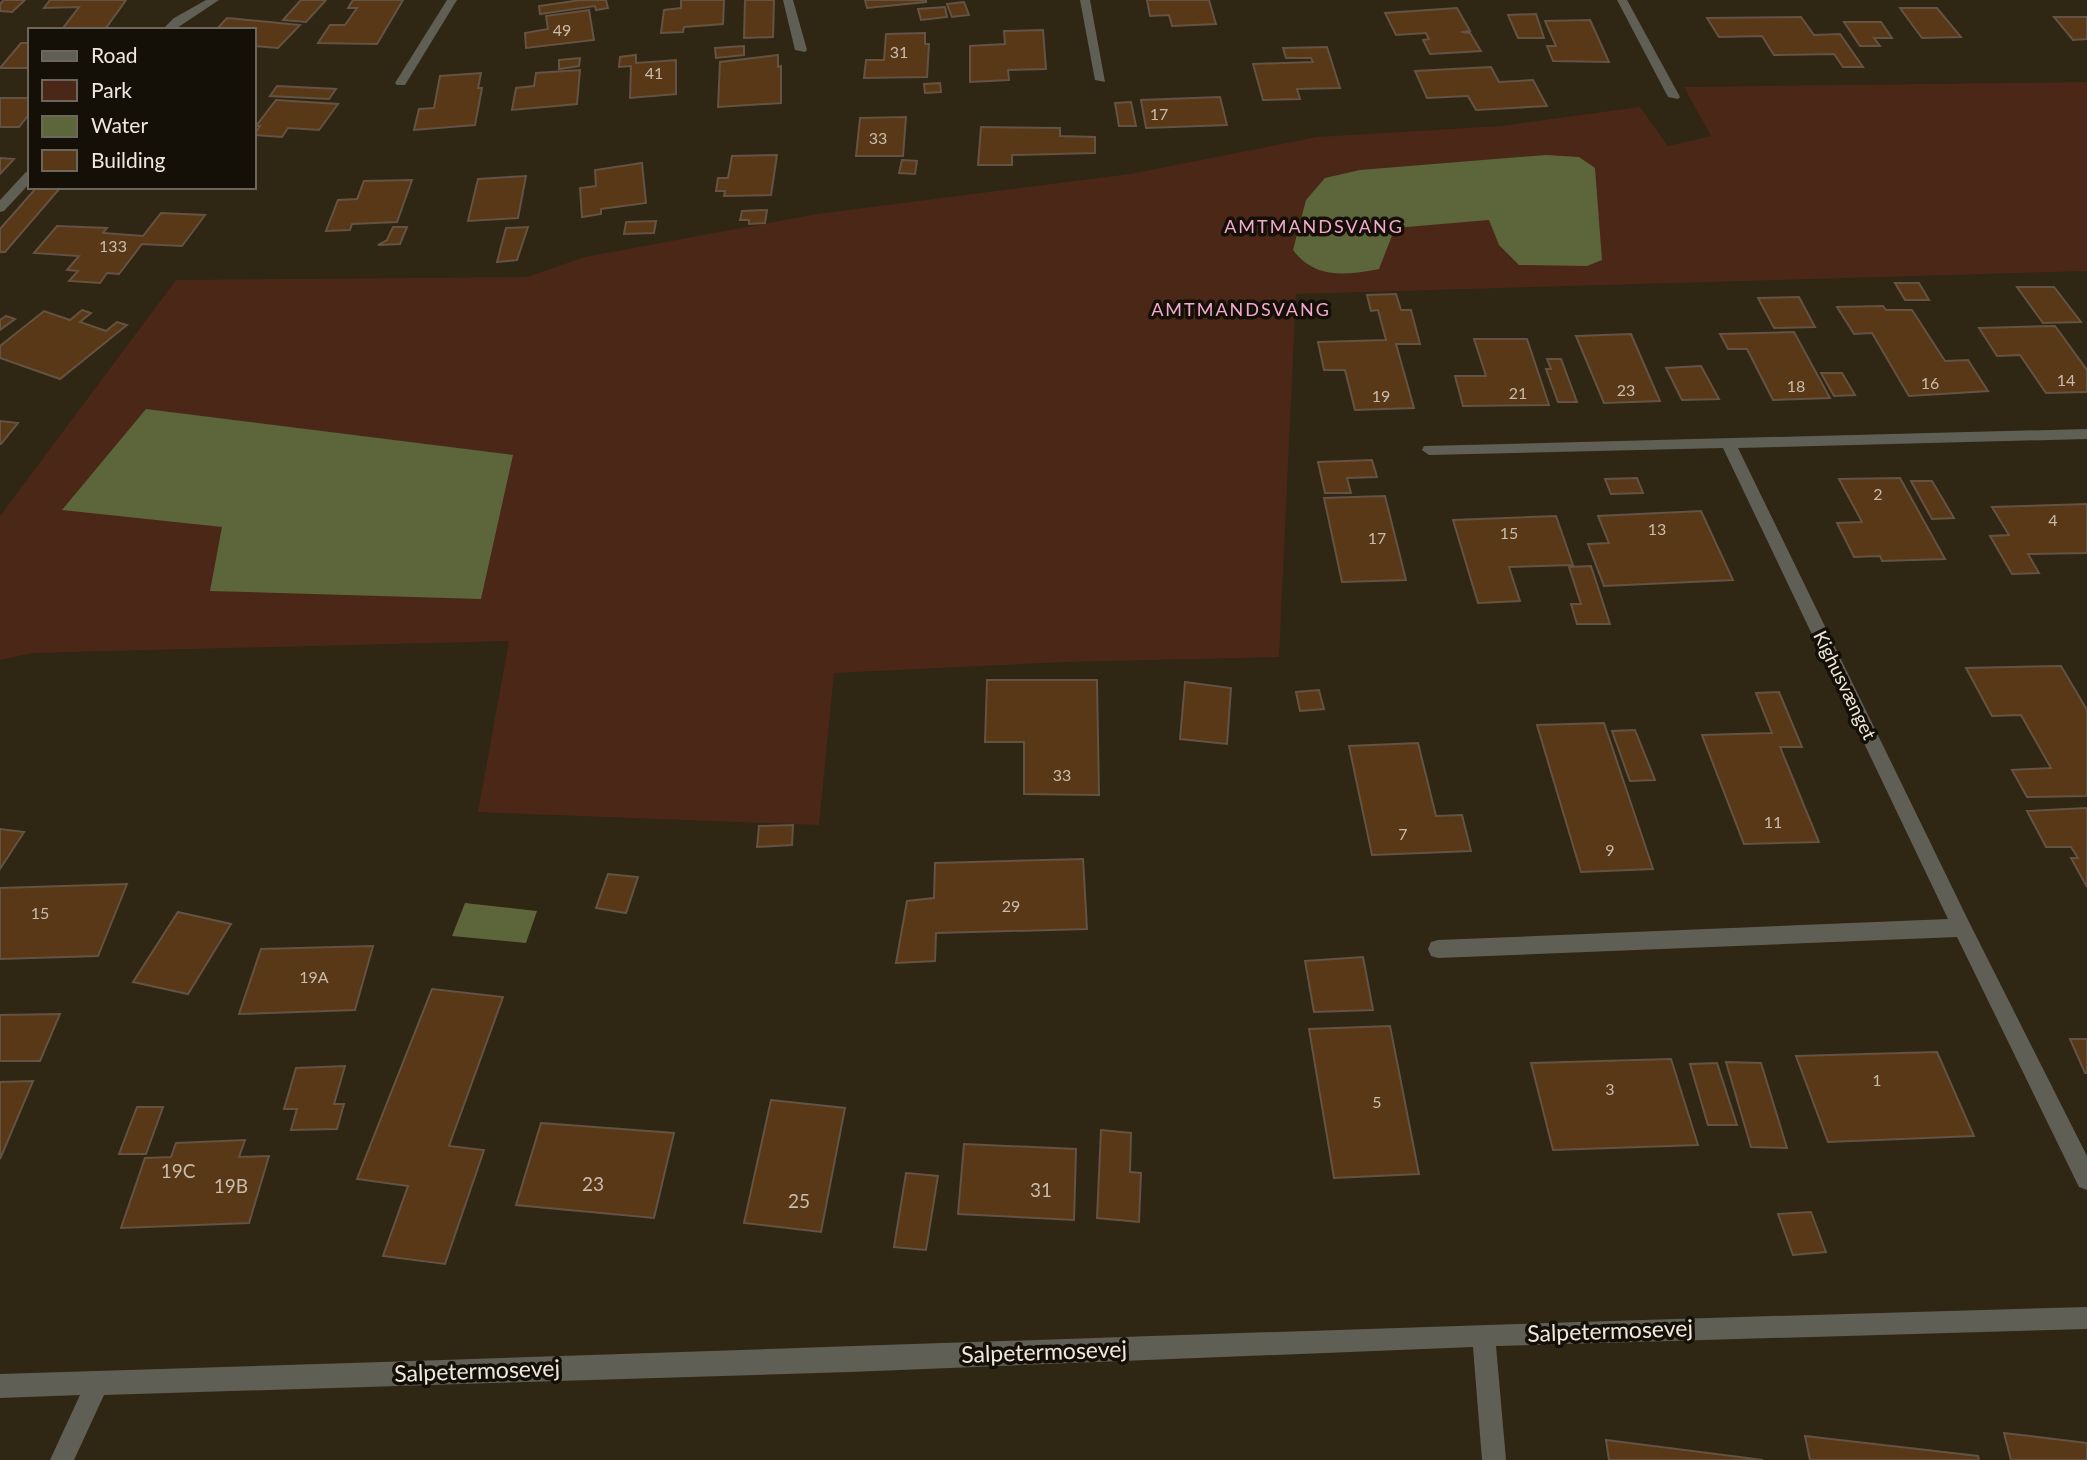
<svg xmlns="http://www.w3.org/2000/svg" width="2087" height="1460" font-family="Lato,sans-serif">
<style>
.green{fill:#4b2717}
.water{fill:#5c663a}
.building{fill:#583817;stroke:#645242;stroke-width:2}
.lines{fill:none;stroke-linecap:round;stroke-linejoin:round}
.minor{fill:#605f55;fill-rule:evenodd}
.labels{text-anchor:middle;stroke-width:7;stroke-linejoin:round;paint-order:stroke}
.number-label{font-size:16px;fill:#c9bcab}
.far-neighbourhood-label{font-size:18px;letter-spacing:2px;fill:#f5a9ce;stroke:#141008}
.street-label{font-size:19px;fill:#efe8dc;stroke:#141008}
.near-number-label{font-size:19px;fill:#c9bcab}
.near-street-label{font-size:23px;fill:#efe8dc;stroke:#141008}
</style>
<rect width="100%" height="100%" fill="#302614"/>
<polygon class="green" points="2087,82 2087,271 1296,294 1279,657 1065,662 834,673 819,825 478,812 509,641 32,653 0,660 0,516 176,280 527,277 585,257 817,214 1130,174 1317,137 1501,126 1640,107 1668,146 1711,136 1684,87"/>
<g class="water">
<path d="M1546 155 1579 157 1595 168 1602 260 1587 266 1519 265 1499 245 1489 220 1395 228 1379 269C1346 275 1316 280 1293 250L1306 200 1325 178 1360 170Z"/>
<polygon points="146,409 513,455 481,599 210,591 222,527 62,510"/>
<polygon points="465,903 537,911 526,943 452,936"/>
</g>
<g class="building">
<polygon points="4,0 25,0 12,12 0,11 0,4"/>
<polygon points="50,0 126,0 106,28 63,28 79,7 44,8"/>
<polygon points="301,0 326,0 306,22 283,20"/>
<polygon points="353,0 403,0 377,44 318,43 330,25 345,25 357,8 348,8"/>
<polygon points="581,0 606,0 608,8 596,10 595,6 540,14 539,6"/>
<polygon points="681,0 724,0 723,24 684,27 683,32 661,33 664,10 681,8"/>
<polygon points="745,0 774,0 773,37 744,38"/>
<polygon points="865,0 926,0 926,2 867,8"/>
<polygon points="1147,0 1209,0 1216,24 1172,26 1169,15 1150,16"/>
<polygon points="964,2 969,15 952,17 947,4"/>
<polygon points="945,7 947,17 921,20 918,9"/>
<polygon points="1457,8 1470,31 1461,32 1470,33 1481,51 1430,54 1423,40 1429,39 1426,33 1396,35 1385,13"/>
<polygon points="1900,8 1937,8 1961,37 1922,38"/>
<polygon points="589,10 594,40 526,48 525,33 548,29 546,16"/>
<polygon points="1536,14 1544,38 1518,38 1508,15"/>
<polygon points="1801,17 1814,35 1840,34 1863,67 1843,67 1834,54 1774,55 1762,36 1719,37 1707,18"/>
<polygon points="2054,17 2087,17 2087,39 2073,40"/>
<polygon points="227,18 300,25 278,48 254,46 254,30 216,30"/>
<polygon points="1590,20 1609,62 1553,61 1547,46 1556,46 1545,21"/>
<polygon points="1844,22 1881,22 1892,38 1874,38 1880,46 1860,46"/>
<polygon points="1043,30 1046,69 1008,70 1009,80 970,82 970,46 1005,44 1004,31"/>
<polygon points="925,33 925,44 929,44 927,77 864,78 866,60 884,60 886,34"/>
<polygon points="21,43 30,43 30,68 0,68"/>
<polygon points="744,46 744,55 716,58 715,48"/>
<polygon points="1327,47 1340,88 1297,89 1300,99 1263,100 1253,64 1313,62 1311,58 1286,58 1283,48"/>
<polygon points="636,55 636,63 676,60 676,94 630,98 631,66 619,67 620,57"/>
<polygon points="778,55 778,67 781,66 781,103 718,107 720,62"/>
<polygon points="580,58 579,66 559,69 559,60"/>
<polygon points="1491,67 1499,82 1533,80 1547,106 1476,110 1468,96 1427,98 1415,71"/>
<polygon points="580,70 577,104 512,110 516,88 534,86 536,73"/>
<polygon points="481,73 478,88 482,88 475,125 414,130 419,109 434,108 440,76"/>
<polygon points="940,83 941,92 925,93 924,84"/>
<polygon points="277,86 336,89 329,99 270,96"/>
<polygon points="1220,97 1227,125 1146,128 1141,100"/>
<polygon points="0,98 30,98 30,113 19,127 0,127"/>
<polygon points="276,100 338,104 319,130 288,128 282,137 254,135 260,126 256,126"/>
<polygon points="1131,102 1136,126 1119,126 1115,103"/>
<polygon points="906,117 903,156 856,156 860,118"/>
<polygon points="981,127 1060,128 1060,136 1095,137 1095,153 1012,155 1012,165 978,165"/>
<polygon points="777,155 771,195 724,196 725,191 716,191 718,178 728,178 732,156"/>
<polygon points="0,158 14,159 0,174"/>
<polygon points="902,160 917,161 915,174 899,173"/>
<polygon points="642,163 646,203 601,209 601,214 582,217 580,188 596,186 595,170"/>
<polygon points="526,176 518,218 468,221 478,179"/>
<polygon points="412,180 397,222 352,224 350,230 326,231 338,200 357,199 364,181"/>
<polygon points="37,187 61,187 5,252 0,252 0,229"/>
<polygon points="767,210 765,223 749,224 749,220 740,220 742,211"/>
<polygon points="161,213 205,215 182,246 142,244 119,274 107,273 100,283 69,281 78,271 67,270 79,256 34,253 57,226 107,228 103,233 143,236"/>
<polygon points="656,221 654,233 624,234 626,222"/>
<polygon points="393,227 407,227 400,244 378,245 387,240"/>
<polygon points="528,227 517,260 497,262 506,228"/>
<polygon points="1895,283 1919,283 1929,300 1905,300"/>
<polygon points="2017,287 2054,287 2081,322 2043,323"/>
<polygon points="1396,294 1401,310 1411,310 1420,344 1396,344 1414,408 1355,410 1345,370 1324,370 1318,342 1386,340 1378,310 1371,311 1367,295"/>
<polygon points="1799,297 1815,327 1774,328 1758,298"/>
<polygon points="1883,306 1886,310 1912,310 1945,361 1968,360 1988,391 1909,396 1872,333 1854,334 1837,307"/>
<polygon points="82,310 91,313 80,322 106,331 117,322 127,325 60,379 0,358 0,346 44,311 70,320"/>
<polygon points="6,316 15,319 0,330 0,320"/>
<polygon points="2055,326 2087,370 2087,392 2046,393 2020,355 1997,356 1979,328"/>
<polygon points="1794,332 1830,398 1773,400 1747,349 1728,349 1720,334"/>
<polygon points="1631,334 1660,401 1604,403 1576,336"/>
<polygon points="1474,339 1527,339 1549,405 1463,406 1455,376 1486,376"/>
<polygon points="1547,359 1561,359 1577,402 1558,402 1546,369 1551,369"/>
<polygon points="1701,366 1719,399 1682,400 1666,368"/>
<polygon points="1821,373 1842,373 1855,395 1834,396"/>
<polygon points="0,421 18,423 1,444 0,444"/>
<polygon points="1372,460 1377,477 1347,478 1351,493 1325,493 1318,462"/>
<polygon points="1637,478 1643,493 1611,494 1605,479"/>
<polygon points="1900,478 1945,559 1882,561 1880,556 1854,557 1837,523 1862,522 1839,479"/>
<polygon points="1911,481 1932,481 1954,518 1932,519"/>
<polygon points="1385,496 1406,580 1342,582 1324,498"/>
<polygon points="2087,504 2087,553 2028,554 2039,573 2012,574 1990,536 2009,535 1992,507"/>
<polygon points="1701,511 1733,580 1604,586 1588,544 1609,543 1598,516"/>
<polygon points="1556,516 1573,565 1509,567 1520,601 1478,603 1453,520"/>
<polygon points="1591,566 1610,624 1577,624 1571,604 1581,604 1569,567"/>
<polygon points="2061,666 2087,710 2087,796 2027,797 2012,770 2051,768 2021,715 1992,716 1966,668"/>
<polygon points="987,680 1097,680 1099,795 1024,794 1024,742 985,742"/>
<polygon points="1185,682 1231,688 1227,744 1180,739"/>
<polygon points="1319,690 1324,709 1300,711 1296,692"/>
<polygon points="1779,692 1802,747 1780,747 1819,842 1744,844 1702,735 1772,733 1756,693"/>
<polygon points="1604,723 1653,869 1581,872 1537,725"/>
<polygon points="1635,730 1655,780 1630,781 1612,731"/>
<polygon points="1418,743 1436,816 1462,815 1471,851 1372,855 1349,746"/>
<polygon points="2087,808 2087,887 2071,858 2078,858 2071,847 2046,847 2027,811"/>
<polygon points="793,825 792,845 757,847 759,826"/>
<polygon points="0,829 24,832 0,869"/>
<polygon points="1083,859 1087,929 936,933 935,961 896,963 907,901 934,898 935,863"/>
<polygon points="608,874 638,877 626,913 596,908"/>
<polygon points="127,884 98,956 0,959 0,888"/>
<polygon points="178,912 231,924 188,994 133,982"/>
<polygon points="373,946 355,1010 239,1014 261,949"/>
<polygon points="1363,957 1373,1010 1314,1012 1305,961"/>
<polygon points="432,989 503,997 449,1146 484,1150 445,1264 383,1256 408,1186 357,1179"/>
<polygon points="60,1014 40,1061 0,1061 0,1015"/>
<polygon points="1390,1026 1419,1174 1334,1178 1309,1029"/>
<polygon points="2070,1039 2087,1039 2087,1073 2085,1073"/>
<polygon points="1937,1052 1974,1136 1828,1142 1796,1056"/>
<polygon points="1671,1059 1698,1145 1553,1150 1531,1063"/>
<polygon points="1726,1062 1761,1063 1787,1148 1751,1147"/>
<polygon points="1717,1063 1737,1125 1708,1125 1690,1064"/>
<polygon points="345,1066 334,1104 344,1104 337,1129 291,1130 297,1109 284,1109 296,1068"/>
<polygon points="33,1081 0,1159 0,1082"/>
<polygon points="771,1100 845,1108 821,1232 744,1223"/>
<polygon points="137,1107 163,1107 146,1154 119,1154"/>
<polygon points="541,1123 674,1133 654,1218 516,1205"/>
<polygon points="1101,1130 1131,1133 1130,1172 1141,1173 1139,1222 1097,1218"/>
<polygon points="245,1140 239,1157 269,1156 249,1223 121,1228 145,1158 171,1157 176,1143"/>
<polygon points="964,1144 1076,1149 1074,1220 958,1214"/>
<polygon points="906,1173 938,1176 926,1250 894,1247"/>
<polygon points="1811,1212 1826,1252 1793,1255 1778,1214"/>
<polygon points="2004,1433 2087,1443 2087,1460 2011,1460"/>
<polygon points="1805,1436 1978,1456 1979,1460 1810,1460"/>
<polygon points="1606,1440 1763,1460 1609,1460"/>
</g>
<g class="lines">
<g class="minor">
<polygon points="206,0 219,0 174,30 162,30 174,18"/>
<polygon points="447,0 457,0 405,85 397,85 395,83"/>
<polygon points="783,0 793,0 807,50 805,52 795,50"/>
<polygon points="1080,0 1090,0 1105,82 1095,80"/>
<polygon points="1617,0 1627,0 1680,97 1678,99 1668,97"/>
<polygon points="30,171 30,183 4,211 0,212 0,200 26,172"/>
<polygon points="2087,429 2087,439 1738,448 1969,922 2087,1156 2087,1190 2079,1187 1957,937 1438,958 1431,956 1428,949 1431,942 1438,940 1948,919 1723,448 1429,455 1422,450 1424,446"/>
<path d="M2087 1307V1329L1496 1346 1506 1460H1482L1473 1347 850 1372 104 1395 74 1460H50L80 1395 0 1398V1374C695 1353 1391 1326 2087 1307Z"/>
</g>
</g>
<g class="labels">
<g class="number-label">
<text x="562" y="36">49</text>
<text x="899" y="58">31</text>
<text x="654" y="79">41</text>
<text x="1159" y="120">17</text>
<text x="878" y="144">33</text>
<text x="113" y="252">133</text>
<text x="2066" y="386">14</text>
<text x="1930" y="389">16</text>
<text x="1796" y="392">18</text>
<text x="1626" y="396">23</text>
<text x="1518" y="399">21</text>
<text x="1381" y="402">19</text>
<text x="1878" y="500">2</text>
<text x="2053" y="526">4</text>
<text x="1657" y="535">13</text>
<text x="1509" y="539">15</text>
<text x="1377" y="544">17</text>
<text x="1062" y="781">33</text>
<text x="1773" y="828">11</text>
<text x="1403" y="840">7</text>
<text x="1610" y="856">9</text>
<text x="1011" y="912">29</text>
<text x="40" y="919">15</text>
<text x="314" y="983">19A</text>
<text x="1877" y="1086">1</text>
<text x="1610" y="1095">3</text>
<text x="1377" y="1108">5</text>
</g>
<g class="far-neighbourhood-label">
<text x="1314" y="233">AMTMANDSVANG</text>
<text x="1241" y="316">AMTMANDSVANG</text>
</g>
<g class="street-label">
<text transform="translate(1845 685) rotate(64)" y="7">Kighusvænget</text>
</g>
<g class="near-number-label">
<text x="178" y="1178">19C</text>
<text x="593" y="1191">23</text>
<text x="231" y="1193">19B</text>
<text x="1041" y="1197">31</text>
<text x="799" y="1208">25</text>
</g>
<g class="near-street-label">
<text transform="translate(1610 1331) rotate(-2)" y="8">Salpetermosevej</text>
<text transform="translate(1044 1352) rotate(-2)" y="8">Salpetermosevej</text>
<text transform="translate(477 1371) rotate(-2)" y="8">Salpetermosevej</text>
</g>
</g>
<rect x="28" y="28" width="228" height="161" fill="#141008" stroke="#6c665d" stroke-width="2"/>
<rect x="42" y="51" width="35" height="10" fill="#605f55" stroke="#6c665d" stroke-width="2"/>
<text x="91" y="63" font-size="21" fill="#efe8dc">Road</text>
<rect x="42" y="80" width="35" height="21" fill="#4b2717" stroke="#6c665d" stroke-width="2"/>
<text x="91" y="98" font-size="21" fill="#efe8dc">Park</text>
<rect x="42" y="116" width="35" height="21" fill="#5c663a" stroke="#6c665d" stroke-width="2"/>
<text x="91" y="133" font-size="21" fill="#efe8dc">Water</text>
<rect x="42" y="150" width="35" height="21" fill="#583817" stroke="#6c665d" stroke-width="2"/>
<text x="91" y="168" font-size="21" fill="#efe8dc">Building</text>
</svg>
